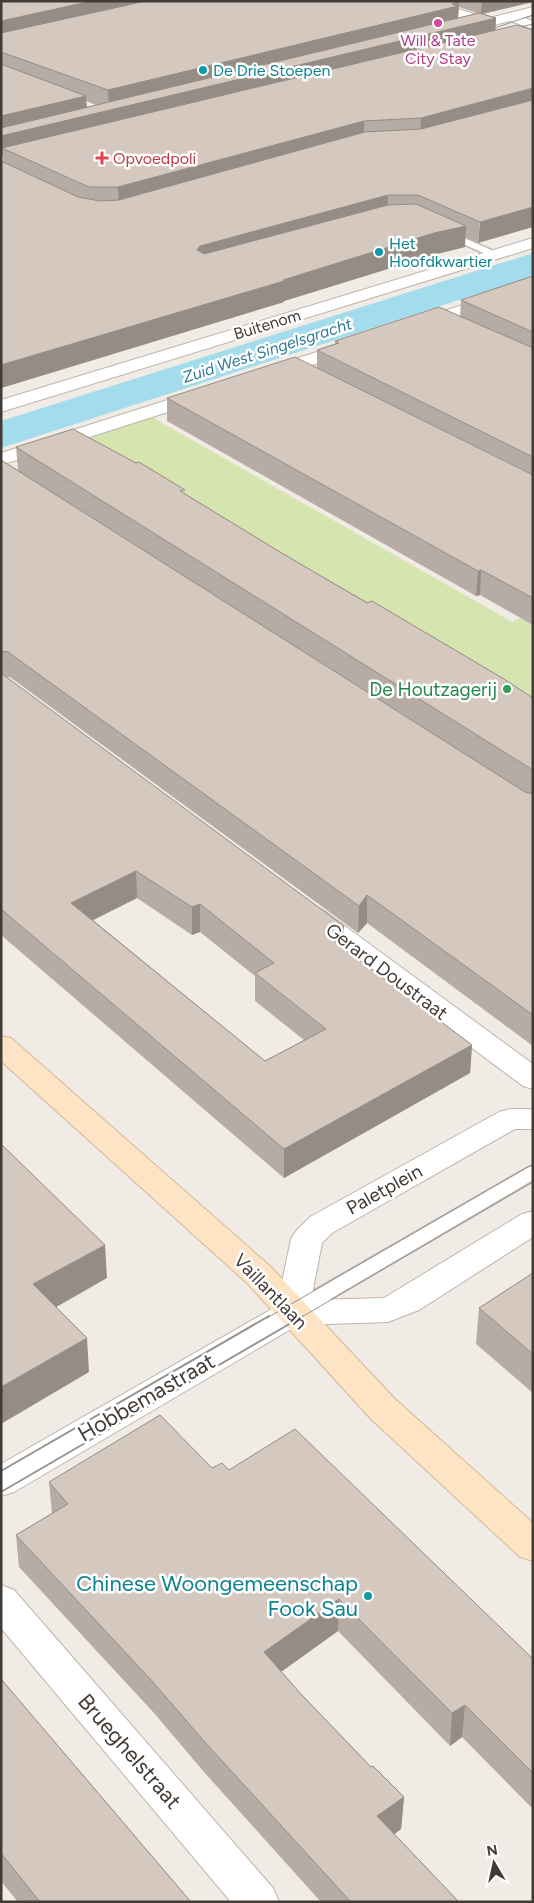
<svg xmlns="http://www.w3.org/2000/svg" width="534" height="1903" font-family="Figtree,sans-serif">
<style>
.green{fill:#d6e4af}
.water{fill:#a3dcec}
.lines{fill:none;stroke-linecap:round;stroke-linejoin:round}
.service-casing{stroke:#bfb4ab;stroke-width:3}
.minor-casing{stroke:#bfb4ab;stroke-width:2}
.tertiary-casing{stroke:#bfb4ab;stroke-width:2}
.secondary-casing{stroke:#d2b899;stroke-width:2}
.service{fill:#fff;fill-rule:evenodd}
.minor{fill:#fff;fill-rule:evenodd}
.tertiary{fill:#fff;fill-rule:evenodd}
.secondary{fill:#fce4c5;fill-rule:evenodd}
.tram-far1{stroke:#949494;stroke-width:1}
.tram{stroke:#949494;stroke-width:2}
.wall{fill:#b7aca3;fill-rule:evenodd}
.shaded-wall{fill:#958c85}
.building{fill:#d5c8be;stroke:#958c85;fill-rule:evenodd}
.hotel-dot{fill:#d1479c;stroke:#fff;stroke-width:2}
.culture-dot{fill:#0f9aa8;stroke:#fff;stroke-width:2}
.health-dot{fill:#e0444e;stroke:#fff;stroke-width:2}
.leisure-dot{fill:#2e9e5b;stroke:#fff;stroke-width:2}
.labels{text-anchor:middle;stroke-width:5;stroke-linejoin:round;paint-order:stroke}
.far-hotel-label{font-size:16px;fill:#b23c85;stroke:#fff}
.far-culture-label{font-size:16px;fill:#0d838f;stroke:#fff;text-anchor:start}
.far-health-label{font-size:16px;fill:#be3a42;stroke:#fff;text-anchor:start}
.far-street-label{font-size:16px;fill:#433b35;stroke:#fff}
.far-water-label{font-size:16px;font-style:italic;fill:#2f7b92;stroke:#fff}
.leisure-label{font-size:19px;fill:#27864d;stroke:#fff;text-anchor:end}
.street-label{font-size:19px;fill:#433b35;stroke:#fff}
.near-street-label{font-size:22px;fill:#433b35;stroke:#fff}
.near-culture-label{font-size:22px;fill:#0d838f;stroke:#fff;text-anchor:end}
</style>
<rect width="100%" height="100%" fill="#f1ebe5"/>
<polygon class="green" points="150,416 512,622 533,613 533,720 67,443"/>
<polygon class="water" points="533,253 533,276 1,448 1,421"/>
<g class="lines">
<defs>
<g id="service">
<polygon points="446,230 496,252 498,254 493,257 490,256 443,235 441,233"/>
<polygon points="533,1166 533,1180 303,1315 296,1317 289,1315 286,1310 289,1305 527,1168"/>
</g>
<g id="minor">
<polygon points="414,1 433,1 493,20 494,23 488,27 483,26 416,4"/>
<polygon points="511,13 533,21 533,29 507,20 505,17"/>
<polygon points="533,238 533,248 1,412 1,400"/>
<polygon points="533,282 533,293 425,329 419,330 413,329 410,325 413,321"/>
<polygon points="352,341 358,342 361,346 358,350 269,379 263,377 260,373 263,369"/>
<polygon points="202,389 209,391 211,395 209,399 1,465 1,453"/>
<polygon points="313,908 323,910 533,1064 533,1089 523,1086 303,922 300,916 303,910"/>
<polygon points="510,1109 533,1109 533,1129 515,1129 332,1233 322,1243 311,1300 384,1298 522,1214 533,1211 533,1237 419,1310 388,1322 298,1325 14,1492 1,1496 1,1464 277,1306 291,1239 296,1231 310,1217 499,1112"/>
<polygon points="1,1585 14,1590 273,1888 279,1902 231,1902 1,1628"/>
</g>
<polygon id="tertiary" points="533,7 533,15 459,34 453,30 454,27"/>
<polygon id="secondary" points="1,1036 11,1038 271,1267 395,1399 533,1523 533,1561 520,1557 371,1419 247,1283 1,1061"/>
</defs>
<use href="#service" class="service-casing"/>
<use href="#minor" class="minor-casing"/>
<use href="#tertiary" class="tertiary-casing"/>
<use href="#secondary" class="secondary-casing"/>
<use href="#service" class="service"/>
<use href="#minor" class="minor"/>
<use href="#tertiary" class="tertiary"/>
<use href="#secondary" class="secondary"/>
<g class="tram-far1">
<polyline points="508,30 533,24"/>
<polyline points="483,32 533,15"/>
<polyline points="267,1318 533,1164"/>
<polyline points="300,1318 533,1182"/>
</g>
<g class="tram">
<polyline points="1,1471 269,1316"/>
<polyline points="1,1492 303,1316"/>
</g>
</g>
<g class="wall">
<path d="M1 1H533V2L483 14 496 18 478 243 465 237V247L433 255 284 301V302L1 388V161L3 162V156H1ZM459 7 477 13 458 18ZM86 101 96 105 87 107Z"/>
<polygon points="533,276 533,625 480,595 476,596 167,421 167,398 317,368 317,350 335,344 335,341 460,316 461,300"/>
<path d="M16 447 185 494 280 552 533 698V1046L367 923 358 933 10 677H6L343 947 472 1045 470 1073 284 1178 1 935V460L18 470ZM137 898 192 935 200 932 255 976V1001L304 1040 265 1061 93 920Z"/>
<polygon points="533,1273 533,1393 476,1344 479,1308"/>
<polygon points="212,1468 229,1470 533,1659 533,1809 462,1737 450,1746 338,1631 281,1672 300,1693 371,1767 404,1797 401,1829 394,1834 459,1902 321,1902 204,1772 154,1713 19,1567 16,1535 52,1513 49,1482"/>
<polygon points="1,1679 191,1902 18,1902 1,1881"/>
</g>
<g class="shaded-wall">
<polygon points="92,1 172,1 1,39 1,21"/>
<polygon points="482,1 533,1 533,2 481,14"/>
<polygon points="459,2 458,20 109,109 108,90"/>
<polygon points="496,18 495,36 2,148 3,156 1,156 1,116 86,96 87,115"/>
<polygon points="533,88 533,107 420,137 421,118"/>
<polygon points="364,121 364,140 119,207 118,187"/>
<polygon points="388,195 387,216 197,271 197,250 200,246"/>
<polygon points="533,207 533,227 478,243 480,222"/>
<polygon points="466,226 465,247 433,255 284,301 284,302 1,388 1,365 434,233"/>
<polygon points="481,570 480,595 476,596 478,571"/>
<polygon points="136,871 137,898 73,930 71,903"/>
<polygon points="367,895 367,923 358,933 359,906"/>
<polygon points="200,904 200,932 192,935 192,907"/>
<polygon points="344,926 343,954 333,940"/>
<polygon points="472,1045 470,1073 284,1178 284,1149"/>
<polygon points="105,1245 107,1278 37,1318 33,1284"/>
<polygon points="87,1338 89,1372 1,1424 1,1387"/>
<polygon points="339,1599 338,1631 264,1684 264,1652"/>
<polygon points="465,1705 462,1737 450,1746 452,1713"/>
<polygon points="404,1797 401,1829 376,1848 377,1816"/>
</g>
<g class="building">
<polygon points="1,1 92,1 1,21"/>
<polygon points="146,1 456,1 459,2 452,4 458,6 108,90 1,52 1,33"/>
<polygon points="479,13 496,18 1,136 1,128"/>
<polygon points="517,25 533,30 533,88 421,118 364,121 118,187 89,187 2,148"/>
<polygon points="1,64 86,96 1,116"/>
<polygon points="533,100 533,207 480,222 418,195 388,195 200,246 197,250 204,254 388,205 416,204 466,226 434,233 283,280 284,281 1,365 1,161 78,197 100,201 119,200 365,132 421,129"/>
<polygon points="533,276 533,332 461,300"/>
<polygon points="439,307 533,348 533,457 317,350 339,343 335,341"/>
<polygon points="295,357 533,475 533,598 481,570 478,571 167,398"/>
<polygon points="73,429 136,463 139,462 185,490 180,491 280,552 367,603 372,601 504,679 533,698 533,770 16,447"/>
<polygon points="1,460 525,792 533,794 533,1015 367,895 359,906 8,652 1,651"/>
<path d="M1 673 344 926 333 940 472 1045 284 1149 1 909ZM136 871 192 907 200 904 274 963 255 973 326 1029 265 1061 71 903Z"/>
<polygon points="1,1144 105,1245 33,1284 87,1338 1,1387"/>
<polygon points="533,1273 533,1354 479,1308"/>
<polygon points="160,1415 212,1468 222,1463 229,1470 295,1429 533,1659 533,1773 465,1705 452,1713 339,1599 264,1652 300,1693 371,1767 373,1766 404,1797 377,1816 459,1902 351,1902 203,1740 152,1681 16,1535 68,1504 49,1482"/>
<polygon points="1,1679 191,1902 40,1902 1,1853"/>
</g>
<circle class="hotel-dot" cx="438" cy="23" r="5"/>
<g class="culture-dot">
<circle cx="203" cy="70" r="5"/>
<circle cx="379" cy="252" r="5"/>
<circle cx="368" cy="1596" r="5"/>
</g>
<path class="health-dot" d="M99.5 150.5h5v5h5v5h-5v5h-5v-5h-5v-5h5z"/>
<circle class="leisure-dot" cx="507" cy="689" r="5"/>
<g class="labels">
<g class="far-hotel-label">
<text x="438" y="46">Will &amp; Tate<tspan x="438" dy="18">City Stay</tspan></text>
</g>
<g class="far-culture-label">
<text x="213" y="76">De Drie Stoepen</text>
<text x="389" y="249">Het<tspan x="389" dy="18">Hoofdkwartier</tspan></text>
</g>
<g class="far-health-label">
<text x="113" y="164">Opvoedpoli</text>
</g>
<g class="far-street-label">
<text transform="translate(267 324) rotate(-17)" y="6">Buitenom</text>
</g>
<g class="far-water-label">
<text transform="translate(267 350) rotate(-18)" y="6">Zuid West Singelsgracht</text>
</g>
<g class="leisure-label">
<text x="497" y="696">De Houtzagerij</text>
</g>
<g class="street-label">
<text transform="translate(387 971) rotate(37)" y="7">Gerard Doustraat</text>
<text transform="translate(384 1189) rotate(-29)" y="7">Paletplein</text>
<text transform="translate(271 1291) rotate(46)" y="7">Vaillantlaan</text>
</g>
<g class="near-street-label">
<text transform="translate(146 1397) rotate(-30)" y="8">Hobbemastraat</text>
<text transform="translate(130 1751) rotate(49)" y="8">Brueghelstraat</text>
</g>
<g class="near-culture-label">
<text x="358" y="1591">Chinese Woongemeenschap<tspan x="358" dy="25">Fook Sau</tspan></text>
</g>
</g>
<rect width="534" height="1903" fill="none" stroke="#433b35" stroke-width="5"/>
<g transform="translate(494 1863) rotate(351)" stroke="#ffffff" stroke-width="4" paint-order="stroke">
<path d="M0-4L9 19L0 12L-9 19Z" fill="#433b35"/>
<text y="-8" font-size="14" font-weight="bold" text-anchor="middle" fill="#433b35">N</text>
</g>
</svg>
